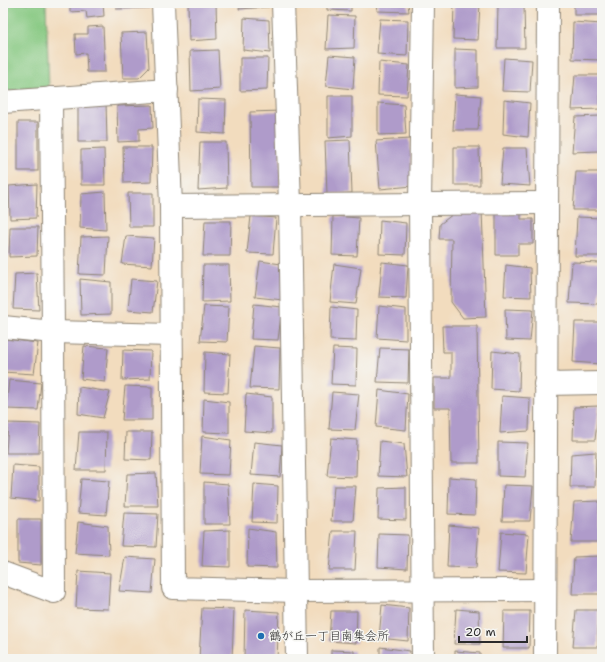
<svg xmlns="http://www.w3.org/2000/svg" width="605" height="662" font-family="'Shantell Sans','Klee One',sans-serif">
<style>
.green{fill:#85c880;stroke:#587a56}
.building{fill:#af9bca}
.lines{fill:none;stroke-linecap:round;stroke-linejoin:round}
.minor-casing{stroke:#8e8474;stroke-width:24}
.minor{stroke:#fff;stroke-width:22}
.poi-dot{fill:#1f6fb2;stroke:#f6f6f2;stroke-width:1.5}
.labels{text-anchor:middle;stroke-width:3;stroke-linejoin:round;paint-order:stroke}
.poi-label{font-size:12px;fill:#2b2b2b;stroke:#f6f6f2;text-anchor:start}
</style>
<rect width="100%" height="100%" fill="#f6f6f2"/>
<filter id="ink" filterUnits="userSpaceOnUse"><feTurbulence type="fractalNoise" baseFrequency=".025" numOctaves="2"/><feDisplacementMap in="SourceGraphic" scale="8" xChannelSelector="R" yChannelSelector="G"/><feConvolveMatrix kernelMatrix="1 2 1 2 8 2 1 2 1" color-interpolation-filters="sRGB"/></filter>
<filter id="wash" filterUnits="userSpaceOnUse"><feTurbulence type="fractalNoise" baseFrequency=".012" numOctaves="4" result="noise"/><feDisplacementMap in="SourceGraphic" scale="16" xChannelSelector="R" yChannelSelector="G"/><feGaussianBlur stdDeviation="0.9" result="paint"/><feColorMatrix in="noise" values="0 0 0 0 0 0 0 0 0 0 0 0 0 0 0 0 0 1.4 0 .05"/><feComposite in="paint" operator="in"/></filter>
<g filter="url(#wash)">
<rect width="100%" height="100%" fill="#f2dcbe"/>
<polygon class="green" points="3,3 46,3 49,89 3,92"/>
<g id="blocks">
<g class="building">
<polygon points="70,3 103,3 104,16 87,18 86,11 70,12"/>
<polygon points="116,3 149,3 149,8 116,9"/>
<polygon points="188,3 216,3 217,39 189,41"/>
<polygon points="240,3 270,3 269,7 239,9"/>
<polygon points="327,3 351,3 351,11 327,10"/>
<polygon points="378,3 408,3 409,12 377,11"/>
<polygon points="454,3 480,3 478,40 453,39"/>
<rect x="574" y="3" width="26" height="12"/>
<polygon points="498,5 524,6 525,48 497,48"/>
<polygon points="328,15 355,16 354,48 326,49"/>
<polygon points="244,18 269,20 270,53 243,50"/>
<polygon points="380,19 408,20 407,56 377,54"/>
<polygon points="573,22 602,24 601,60 572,59"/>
<polygon points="103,26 105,72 87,72 86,53 76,54 75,34 88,34 88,27"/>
<polygon points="147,32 149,68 139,78 123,78 121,33"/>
<polygon points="455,49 478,50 478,87 455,88"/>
<polygon points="218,50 220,89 191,91 190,51"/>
<polygon points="329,55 355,57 353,89 326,86"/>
<polygon points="240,58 268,58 267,90 240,91"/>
<polygon points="504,58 532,60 530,92 502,91"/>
<polygon points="379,62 409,65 407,96 378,95"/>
<polygon points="575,75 600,75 600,109 572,110"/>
<polygon points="455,94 481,96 478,130 453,130"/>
<polygon points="328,96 352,96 352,136 328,138"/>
<polygon points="198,99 226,100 225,134 197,132"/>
<polygon points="504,100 530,103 528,137 503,134"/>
<polygon points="106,102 107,142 78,142 78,103"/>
<polygon points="378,103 404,105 406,134 378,135"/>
<polygon points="152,105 153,128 139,129 139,141 118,142 117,106"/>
<polygon points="281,111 280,187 251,187 250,112"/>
<polygon points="600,116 599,151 572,152 575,117"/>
<rect x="18" y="122" width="20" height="49"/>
<polygon points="410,139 413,186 380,189 376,141"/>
<polygon points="350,140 352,193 327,194 325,141"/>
<polygon points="200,142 226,142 227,188 198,190"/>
<polygon points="123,147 152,147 151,182 124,183"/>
<polygon points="454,147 479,147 480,185 454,185"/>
<polygon points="503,148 527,148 530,186 500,184"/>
<polygon points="104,149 105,185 81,185 81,150"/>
<polygon points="576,172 602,172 601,210 573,210"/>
<polygon points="37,184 36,218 10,219 9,186"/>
<polygon points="105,192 106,230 80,228 81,194"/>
<polygon points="128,193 153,193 153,227 129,227"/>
<polygon points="482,210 486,317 463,318 451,302 452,239 439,239 440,224 457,211"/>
<polygon points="496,210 521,210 521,219 533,219 533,244 518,244 518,255 496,255"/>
<polygon points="251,216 276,218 273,254 247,253"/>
<polygon points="333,216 359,218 357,256 332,255"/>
<polygon points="577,217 602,218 600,256 575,256"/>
<polygon points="380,220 406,223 405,255 379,254"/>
<polygon points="205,221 231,221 230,256 203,256"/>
<polygon points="10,227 38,227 37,256 9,257"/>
<polygon points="108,236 106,275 79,274 81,237"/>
<polygon points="126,236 154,238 152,266 122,264"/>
<polygon points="260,261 288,265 283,300 255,297"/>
<polygon points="382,262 408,265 406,298 379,297"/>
<polygon points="572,262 602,263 599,304 569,303"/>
<polygon points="334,264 361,268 356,304 330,302"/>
<polygon points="203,265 229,265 230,301 202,302"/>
<polygon points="506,265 530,268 531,297 504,296"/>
<polygon points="37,273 39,310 13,309 15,274"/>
<polygon points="80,279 111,282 111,314 81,315"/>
<polygon points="131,279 157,281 153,312 128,310"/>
<polygon points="254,304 282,307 278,340 251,339"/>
<polygon points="204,306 229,307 227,342 200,341"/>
<polygon points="379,306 406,309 406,340 377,338"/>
<polygon points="331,307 357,310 356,341 330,340"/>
<polygon points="505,309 533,310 530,341 506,340"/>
<polygon points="575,322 602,322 600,364 573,362"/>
<polygon points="442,326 477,326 479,463 451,463 450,408 434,408 434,378 451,378 451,352 443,352"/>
<polygon points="5,339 38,343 34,374 3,372"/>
<polygon points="84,346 108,348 105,382 81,379"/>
<polygon points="254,346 280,348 279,389 250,388"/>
<polygon points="333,348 357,349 356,385 331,384"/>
<polygon points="380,348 409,349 408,383 377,382"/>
<polygon points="123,350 151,351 150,379 122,380"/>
<polygon points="492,351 520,354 519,391 491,389"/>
<polygon points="205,352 230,354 228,393 204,392"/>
<polygon points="9,380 41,383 38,410 6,409"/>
<polygon points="125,386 152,387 152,420 122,420"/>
<polygon points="79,387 110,392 103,418 78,414"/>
<polygon points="379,390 408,394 406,430 376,427"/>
<polygon points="332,392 359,394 355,430 329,429"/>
<polygon points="246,394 272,397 272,433 244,431"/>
<polygon points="502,396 530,398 529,431 500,433"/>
<polygon points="204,399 229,402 229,433 203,432"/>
<polygon points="599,406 595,440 573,440 574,407"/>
<polygon points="8,423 40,424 39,453 6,453"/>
<polygon points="79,432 107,432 106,470 76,470"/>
<polygon points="126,432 152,432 151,460 125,459"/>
<polygon points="202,436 231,440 229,475 200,474"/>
<polygon points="331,438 357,440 356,477 327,476"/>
<polygon points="380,441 404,444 407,477 378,476"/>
<polygon points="254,442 282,445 280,477 251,475"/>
<polygon points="498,442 528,443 525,477 498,476"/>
<polygon points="596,452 595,487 570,487 571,454"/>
<polygon points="13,465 39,467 39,501 11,498"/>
<polygon points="156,473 158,506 125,506 127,474"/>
<polygon points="449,477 476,479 475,515 448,514"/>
<polygon points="81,479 109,481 106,515 78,513"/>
<polygon points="204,482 228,484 230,524 204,524"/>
<polygon points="254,484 278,486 277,523 252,522"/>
<polygon points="504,485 533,486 530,521 502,521"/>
<polygon points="334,486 356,486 353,521 331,521"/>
<polygon points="406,487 406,520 378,519 379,488"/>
<polygon points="599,501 599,542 571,542 574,502"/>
<polygon points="124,513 158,514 156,547 121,546"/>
<polygon points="18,519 41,519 41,565 18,563"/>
<polygon points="78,522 108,526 109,555 75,553"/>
<polygon points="449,525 479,528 476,568 447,567"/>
<polygon points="248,528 276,532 277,568 247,567"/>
<polygon points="230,530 230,567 202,566 204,531"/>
<polygon points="333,531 357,531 355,570 329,570"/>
<polygon points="501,532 529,534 526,573 498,572"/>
<polygon points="379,534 408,535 407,569 378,567"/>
<polygon points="601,556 601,594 572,594 574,557"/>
<polygon points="125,557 155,559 152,593 119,591"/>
<polygon points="78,571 110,573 108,609 76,608"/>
<polygon points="382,605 409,608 408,641 379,638"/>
<polygon points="202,608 234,609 232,659 199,659"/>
<polygon points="456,609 479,611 480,644 454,644"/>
<polygon points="245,610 279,612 277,659 244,659"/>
<polygon points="576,610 598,610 598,647 573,647"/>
<polygon points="331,611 357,611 356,643 329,641"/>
<polygon points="504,611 530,611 529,648 503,648"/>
<polygon points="380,647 410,651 409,659 380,659"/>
<polygon points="331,650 354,651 354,659 331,659"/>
<polygon points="455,651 480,653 480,659 455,659"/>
</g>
</g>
</g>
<g filter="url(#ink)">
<use href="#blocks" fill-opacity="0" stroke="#8e8474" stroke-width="1"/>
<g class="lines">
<defs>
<g id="minor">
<polyline points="163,3 171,206 173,588 297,591 545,590"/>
<polyline points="283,3 290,204 297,659"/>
<polyline points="423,3 420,203 423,659"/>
<polyline points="3,102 167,90"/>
<polyline points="171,206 546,203"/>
<polyline points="3,327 53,332 171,335"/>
<polyline points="545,384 602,383"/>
<polyline points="3,573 54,592 53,332 51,98"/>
<polyline points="545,659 548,3"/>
</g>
</defs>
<use href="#minor" class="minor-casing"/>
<use href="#minor" class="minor"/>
</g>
</g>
<circle class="poi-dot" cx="261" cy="636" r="4"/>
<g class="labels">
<g class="poi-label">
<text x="269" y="640">鶴が丘一丁目南集会所</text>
</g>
</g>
<rect width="605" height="662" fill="none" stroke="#f6f6f2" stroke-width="16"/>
<path d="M459 636v6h68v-6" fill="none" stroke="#2b2b2b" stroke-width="2"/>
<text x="465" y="636" font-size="12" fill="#2b2b2b" stroke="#f6f6f2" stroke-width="3" paint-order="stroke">20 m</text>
</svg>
